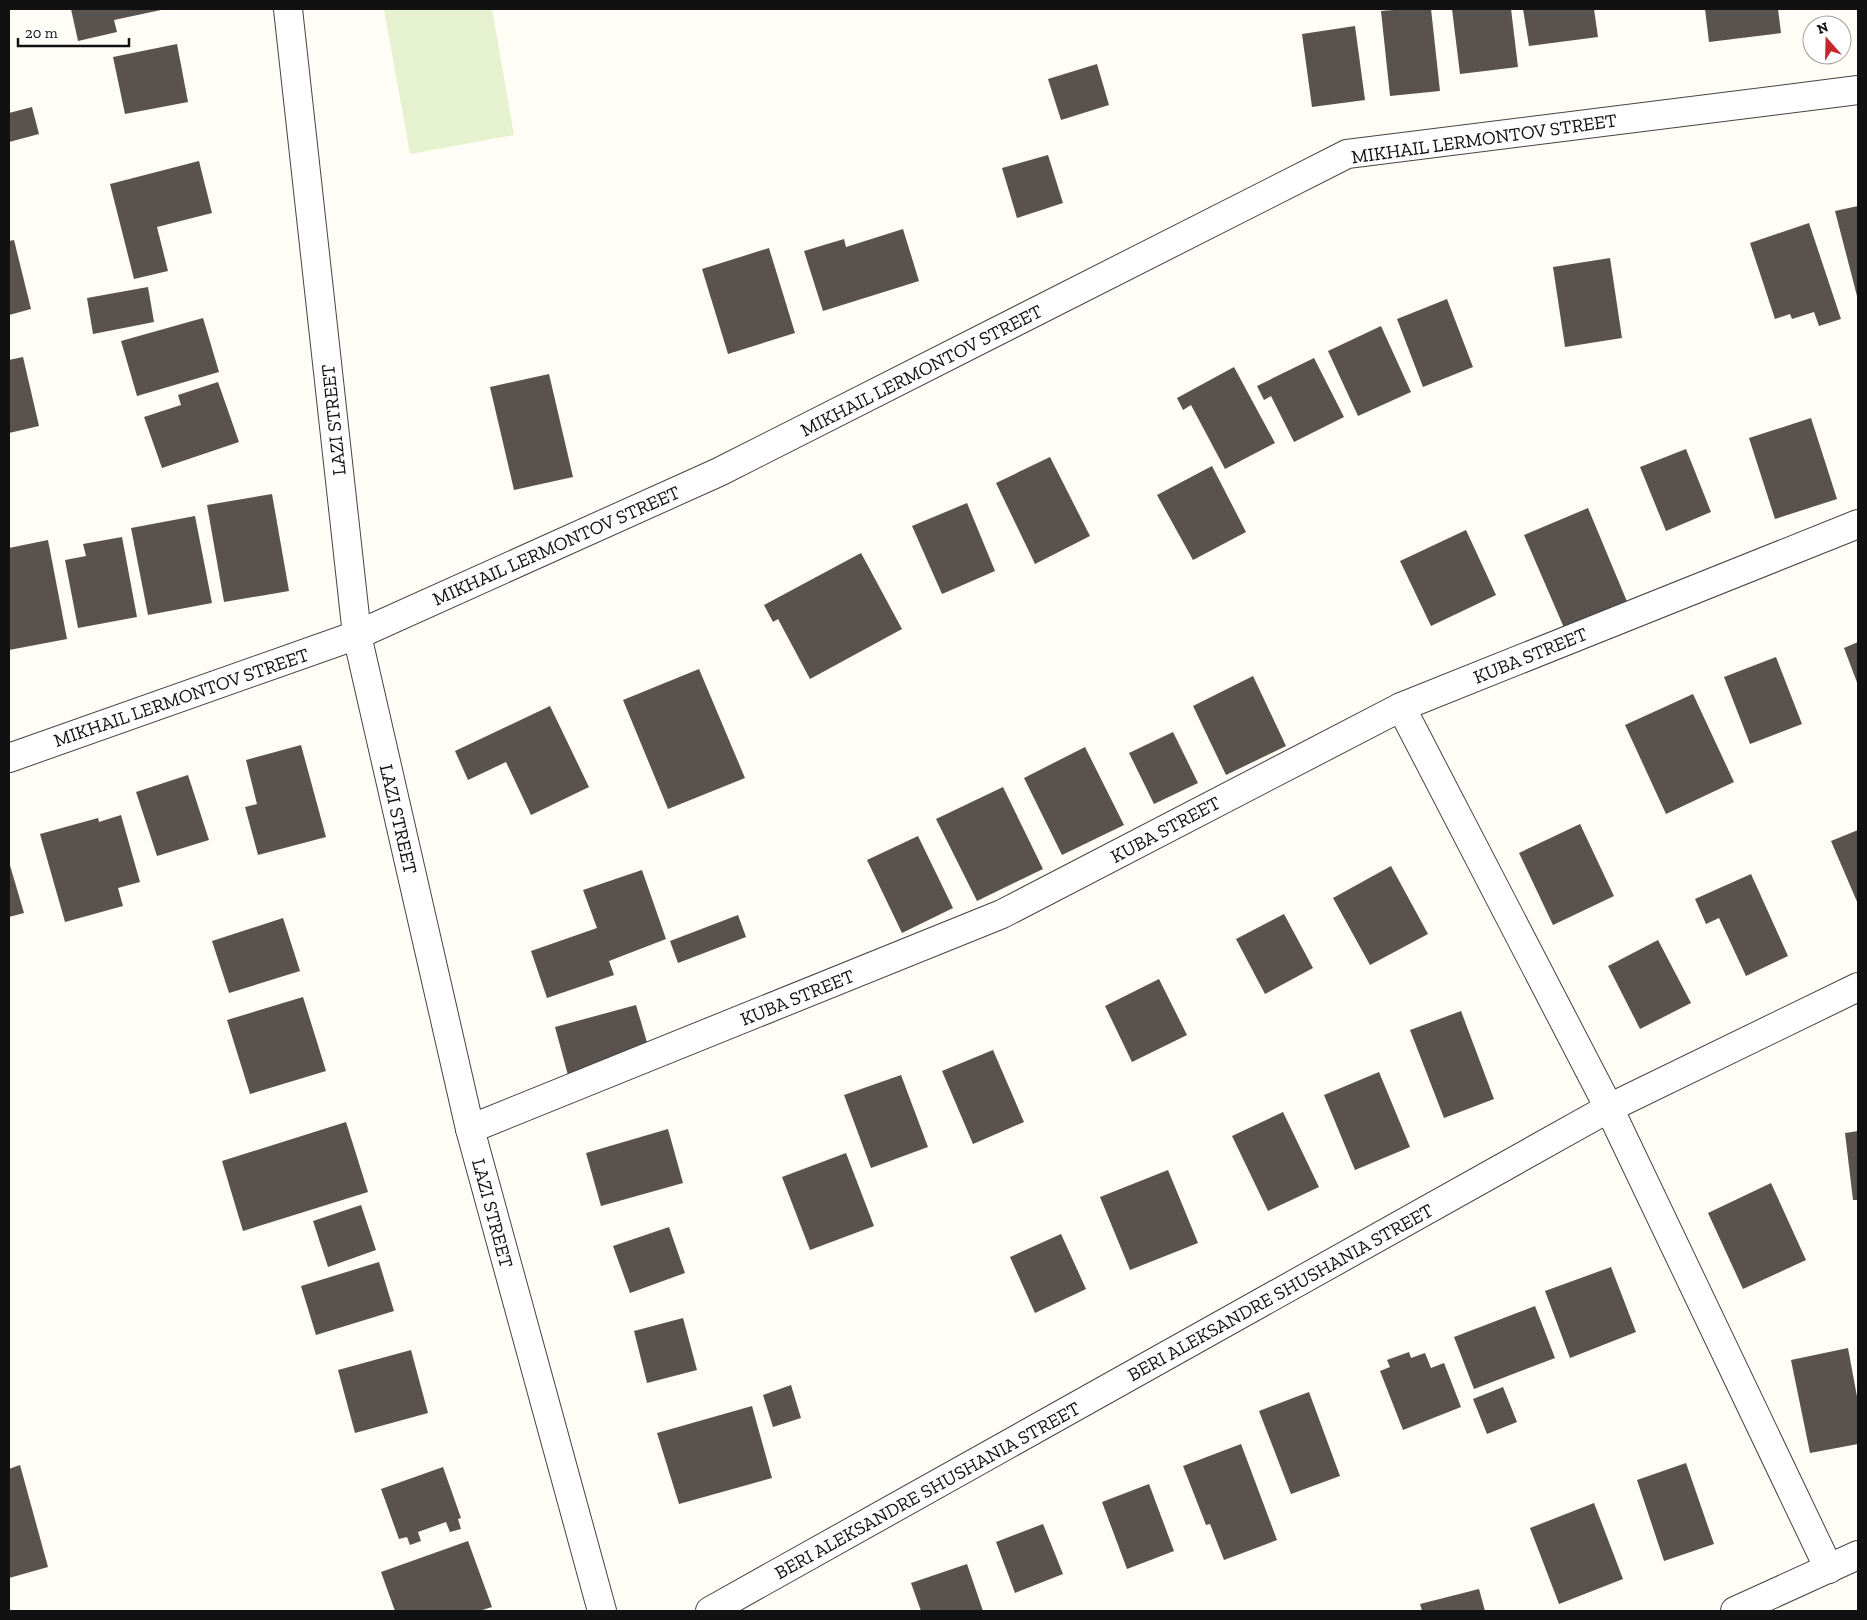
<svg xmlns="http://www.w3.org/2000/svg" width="1867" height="1620" font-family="'Zilla Slab',serif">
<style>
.pitch{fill:#e6f2cf}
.building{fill:#5a524d}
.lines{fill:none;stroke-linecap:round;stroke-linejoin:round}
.minor-casing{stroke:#444;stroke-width:30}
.minor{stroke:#fff;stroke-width:28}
.labels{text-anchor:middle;stroke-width:5;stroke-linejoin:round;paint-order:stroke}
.street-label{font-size:19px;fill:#111;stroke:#fff}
</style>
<rect width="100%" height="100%" fill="#fffdf5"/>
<polygon class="pitch" points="384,9 492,9 514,135 410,154"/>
<g class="building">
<polygon points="71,9 160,9 161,10 114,20 117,32 78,41"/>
<polygon points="1406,9 1431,9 1440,91 1390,96 1381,11"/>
<polygon points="1452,9 1511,9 1518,67 1460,74"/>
<polygon points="1523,9 1594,9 1598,37 1529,46"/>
<polygon points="1705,9 1778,9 1781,33 1709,42"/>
<polygon points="1355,26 1365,100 1312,107 1302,34"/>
<polygon points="177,44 188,102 125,114 113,57"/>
<polygon points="1097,64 1109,105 1061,120 1048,79"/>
<polygon points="32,107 39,134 9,142 9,113"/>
<polygon points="1048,155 1063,203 1017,218 1002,168"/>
<polygon points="199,161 212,213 157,227 168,271 134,279 110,184"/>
<polygon points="1858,206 1858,296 1857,296 1835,211"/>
<polygon points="1809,223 1841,319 1819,326 1814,312 1792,319 1790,314 1775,319 1750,243"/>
<polygon points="903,229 919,281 823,311 804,251 844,239 846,247"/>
<polygon points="14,240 31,309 9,315 9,241"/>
<polygon points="769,248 795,333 728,354 702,269"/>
<polygon points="1610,258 1622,338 1565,347 1553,267"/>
<polygon points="148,287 154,322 93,334 87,298"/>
<polygon points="1447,299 1473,367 1423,387 1397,319"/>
<polygon points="203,318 219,372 137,396 121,341"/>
<polygon points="1381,326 1411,392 1358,416 1328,351"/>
<polygon points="23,357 39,426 9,433 9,360"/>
<polygon points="1314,358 1344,417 1294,442 1271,396 1264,400 1257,386"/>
<polygon points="1234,367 1275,443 1225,469 1191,405 1183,410 1177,398"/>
<polygon points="549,374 573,477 514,490 490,387"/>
<polygon points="218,382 239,442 162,468 144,417 181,405 178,395"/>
<polygon points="1811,418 1837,499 1775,519 1749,438"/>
<polygon points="1686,449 1711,512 1666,531 1640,467"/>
<polygon points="1050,457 1090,536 1035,564 996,483"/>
<polygon points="1212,466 1246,532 1193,560 1157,495"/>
<polygon points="272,494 289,591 224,602 207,505"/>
<polygon points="967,503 995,571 942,594 912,526"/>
<polygon points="1588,508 1628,604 1565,630 1524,535"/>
<polygon points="195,516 212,603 148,615 131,528"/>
<polygon points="1466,530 1496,595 1431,626 1400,561"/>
<polygon points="122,537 137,617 78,628 65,560 86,556 83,544"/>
<polygon points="48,540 67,639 9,650 9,548"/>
<polygon points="861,553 902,629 810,679 778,619 773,622 764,605"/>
<polygon points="1858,642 1858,685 1844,648"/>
<polygon points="1776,657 1802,724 1750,744 1724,677"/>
<polygon points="699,669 745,778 668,809 623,700"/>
<polygon points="1253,676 1286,746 1226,775 1193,706"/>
<polygon points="1693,694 1734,782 1666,814 1625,725"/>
<polygon points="550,706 589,787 531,815 506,762 468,780 455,751"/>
<polygon points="1173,732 1198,783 1154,804 1129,753"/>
<polygon points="301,745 326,837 258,855 245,807 257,804 246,760"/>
<polygon points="1085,747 1124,825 1062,855 1024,778"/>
<polygon points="188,775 209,840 157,856 136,792"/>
<polygon points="1003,787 1043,869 977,901 936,819"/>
<polygon points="121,815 140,882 118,888 123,906 65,922 40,834 98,818 99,822"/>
<polygon points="1580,824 1614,896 1553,925 1519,853"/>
<polygon points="1858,830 1858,904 1831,841"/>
<polygon points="918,836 953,908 902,933 867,860"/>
<polygon points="9,862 24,913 9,917"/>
<polygon points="1391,866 1428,934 1370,965 1333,898"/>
<polygon points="642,870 666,939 609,961 614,975 547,998 531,951 597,928 583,890"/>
<polygon points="1751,874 1788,956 1746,976 1719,918 1706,924 1695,899"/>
<polygon points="1284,914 1313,968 1265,994 1236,939"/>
<polygon points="738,915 746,937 678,963 670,941"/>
<polygon points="283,918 300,971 229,993 212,941"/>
<polygon points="1658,940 1691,1003 1640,1029 1608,966"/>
<polygon points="1159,979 1187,1035 1132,1062 1105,1006"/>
<polygon points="303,997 326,1071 250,1094 227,1020"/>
<polygon points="636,1005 651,1056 569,1079 555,1027"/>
<polygon points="1461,1011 1494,1099 1444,1118 1410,1030"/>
<polygon points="993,1050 1024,1122 973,1144 942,1071"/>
<polygon points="1379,1072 1410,1147 1355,1170 1324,1095"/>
<polygon points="901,1075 928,1147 871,1168 844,1095"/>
<polygon points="1283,1112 1319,1187 1268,1211 1232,1136"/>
<polygon points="346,1122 368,1192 243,1231 222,1161"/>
<polygon points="668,1129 683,1183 601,1206 586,1153"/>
<polygon points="1858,1131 1858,1200 1853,1200 1845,1133"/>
<polygon points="846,1153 874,1226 810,1250 782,1177"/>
<polygon points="1168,1170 1198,1243 1130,1270 1100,1197"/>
<polygon points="1771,1183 1806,1260 1743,1289 1708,1213"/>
<polygon points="361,1205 376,1250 328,1267 313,1221"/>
<polygon points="669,1227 685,1273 630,1293 613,1246"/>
<polygon points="1061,1234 1086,1289 1035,1313 1010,1257"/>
<polygon points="379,1262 394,1311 316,1335 301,1286"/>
<polygon points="1611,1267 1636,1332 1570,1358 1545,1291"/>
<polygon points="1535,1306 1555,1358 1474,1389 1454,1337"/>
<polygon points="683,1318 697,1370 647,1383 634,1331"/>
<polygon points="1848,1348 1858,1402 1858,1444 1810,1453 1791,1360"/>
<polygon points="411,1350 428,1413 355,1433 338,1370"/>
<polygon points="1409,1352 1411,1358 1425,1353 1431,1368 1444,1363 1461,1407 1403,1430 1380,1371 1390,1367 1387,1360"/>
<polygon points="791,1385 801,1418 773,1427 763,1395"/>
<polygon points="1503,1387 1517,1422 1487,1434 1473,1399"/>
<polygon points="1309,1392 1340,1476 1291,1494 1259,1411"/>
<polygon points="752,1406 772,1478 679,1504 657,1433"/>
<polygon points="1241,1444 1277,1540 1224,1560 1210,1524 1206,1525 1183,1466"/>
<polygon points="1686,1463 1714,1544 1664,1561 1637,1480"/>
<polygon points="20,1465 48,1567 9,1578 9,1469"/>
<polygon points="443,1467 461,1518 458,1519 461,1529 450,1532 446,1522 418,1532 421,1541 410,1545 407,1537 399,1539 381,1489"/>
<polygon points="1149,1484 1174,1551 1127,1569 1102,1502"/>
<polygon points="1594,1503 1623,1579 1559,1604 1530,1528"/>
<polygon points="1043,1524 1063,1574 1015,1593 996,1542"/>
<polygon points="468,1541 492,1607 479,1611 395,1611 381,1572"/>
<polygon points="967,1564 983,1611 921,1611 911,1583"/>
<polygon points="1479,1589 1485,1611 1422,1611 1420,1604"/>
</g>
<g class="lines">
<defs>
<g id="minor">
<polyline points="288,9 357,635 470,1129 602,1611"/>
<polyline points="1401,707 1609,1108 1829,1569"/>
<polyline points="9,758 357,635 719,472 1347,154 1858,90"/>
<polyline points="470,1129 1002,914 1401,707 1858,524"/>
<polyline points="710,1611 1609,1108 1858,987"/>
<polyline points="1735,1611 1858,1555"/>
</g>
</defs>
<use href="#minor" class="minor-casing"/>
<use href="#minor" class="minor"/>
</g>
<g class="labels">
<g class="street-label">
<text transform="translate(1484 138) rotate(-8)" y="7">MIKHAIL LERMONTOV STREET</text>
<text transform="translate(921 370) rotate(-27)" y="7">MIKHAIL LERMONTOV STREET</text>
<text transform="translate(333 420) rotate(-96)" y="7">LAZI STREET</text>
<text transform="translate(556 545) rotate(-24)" y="7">MIKHAIL LERMONTOV STREET</text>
<text transform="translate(1530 655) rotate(-22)" y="7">KUBA STREET</text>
<text transform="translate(181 697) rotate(-19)" y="7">MIKHAIL LERMONTOV STREET</text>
<text transform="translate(399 819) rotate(77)" y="7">LAZI STREET</text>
<text transform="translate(1165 829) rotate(-28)" y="7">KUBA STREET</text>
<text transform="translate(797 997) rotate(-22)" y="7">KUBA STREET</text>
<text transform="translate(493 1213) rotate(75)" y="7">LAZI STREET</text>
<text transform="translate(1280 1292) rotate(-29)" y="7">BERI ALEKSANDRE SHUSHANIA STREET</text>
<text transform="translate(927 1490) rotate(-29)" y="7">BERI ALEKSANDRE SHUSHANIA STREET</text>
</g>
</g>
<rect width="1867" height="1620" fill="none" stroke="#111111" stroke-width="20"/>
<g transform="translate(1827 40) rotate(340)"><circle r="24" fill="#ffffff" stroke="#a0a0a0"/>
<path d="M0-4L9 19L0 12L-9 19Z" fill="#c4262e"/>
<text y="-8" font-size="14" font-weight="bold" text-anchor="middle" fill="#111111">N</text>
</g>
<path d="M18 38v8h111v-8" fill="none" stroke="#111111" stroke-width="2.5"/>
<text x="25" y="38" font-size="15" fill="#111111" stroke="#ffffff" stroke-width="4" paint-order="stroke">20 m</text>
</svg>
